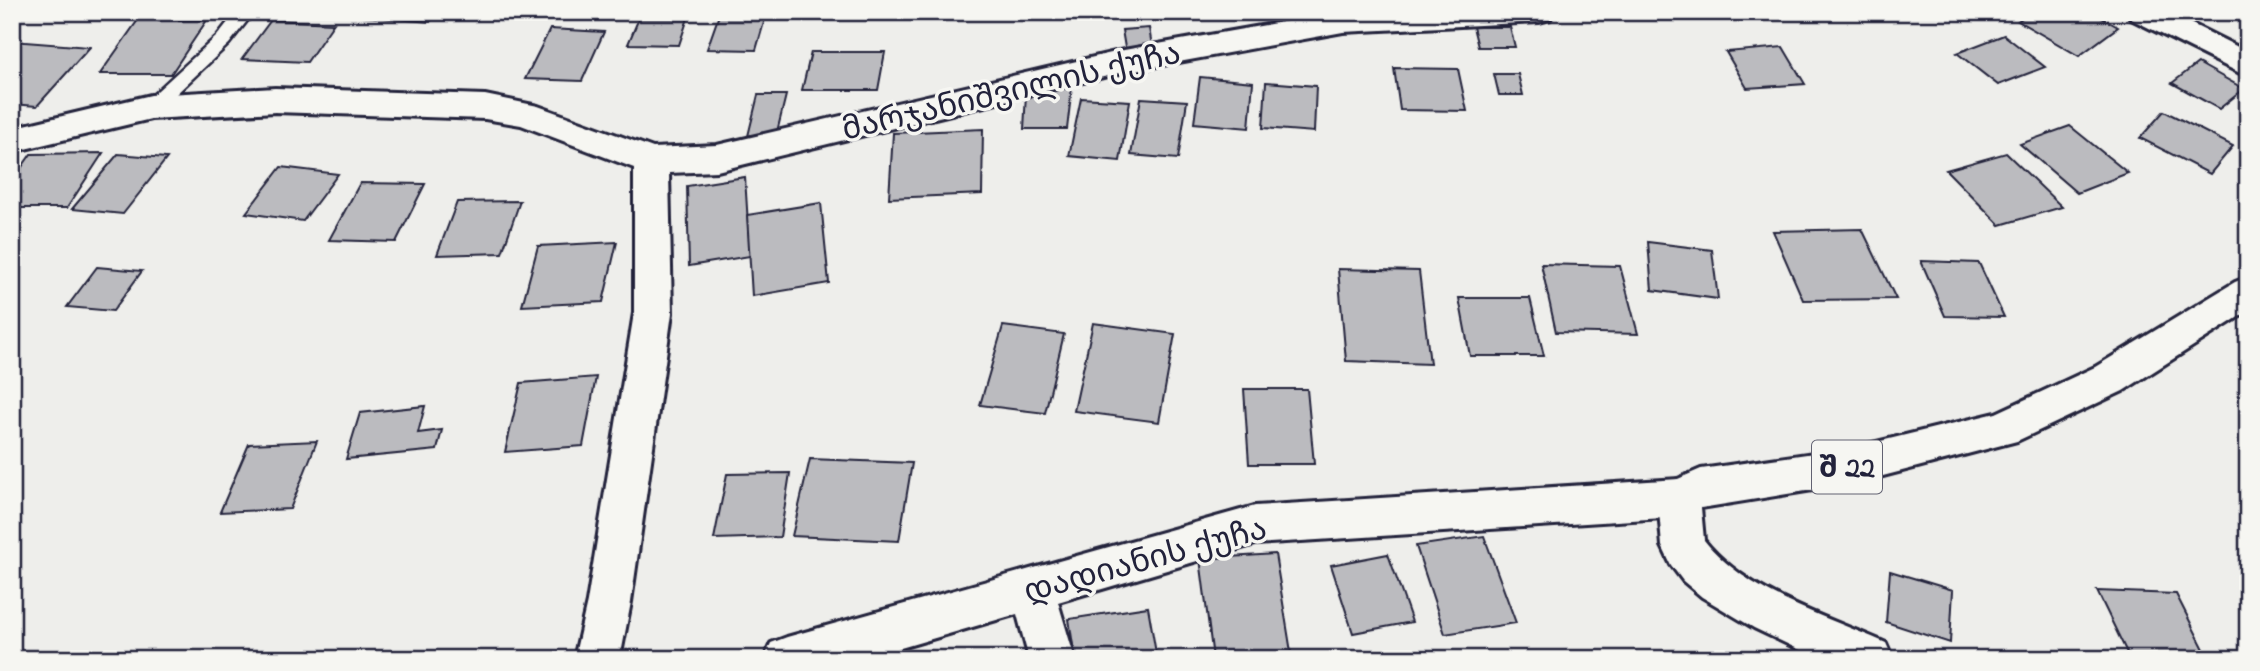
<svg xmlns="http://www.w3.org/2000/svg" width="2260" height="671" font-family="'Indie Flower','Noto Sans Georgian',sans-serif">
<style>
.building{fill:#bbbbbf;stroke:#22223b;stroke-width:2}
.lines{fill:none;stroke-linecap:round;stroke-linejoin:round}
.lane-casing{stroke:#22223b;stroke-width:5}
.street-casing{stroke:#22223b;stroke-width:6}
.primary-casing{stroke:#22223b;stroke-width:6}
.lane{fill:#f6f6f2;fill-rule:evenodd}
.street{fill:#f6f6f2;fill-rule:evenodd}
.primary{fill:#f6f6f2;fill-rule:evenodd}
.labels{text-anchor:middle;stroke-width:7;stroke-linejoin:round;paint-order:stroke}
.shield{fill:#f6f6f2;stroke:#626272;stroke-width:2}
.shield-label{font-size:30px;font-weight:bold;fill:#22223b}
.street-label{font-size:32px;fill:#22223b;stroke:#f6f6f2}
</style>
<rect width="100%" height="100%" fill="#eeeeeb"/>
<filter id="ink" filterUnits="userSpaceOnUse"><feTurbulence type="fractalNoise" baseFrequency=".0143" numOctaves="2"/><feDisplacementMap in="SourceGraphic" scale="14" xChannelSelector="R" yChannelSelector="G"/><feConvolveMatrix kernelMatrix="1 2 1 2 8 2 1 2 1" color-interpolation-filters="sRGB"/></filter>
<g filter="url(#ink)">
<g class="building">
<polygon points="350,12 436,12 430,22 348,15"/>
<polygon points="720,12 767,12 756,50 707,49"/>
<polygon points="2030,12 2091,12 2118,27 2079,56 2018,21"/>
<polygon points="639,18 688,18 679,45 628,44"/>
<polygon points="138,20 207,20 171,74 100,74"/>
<polygon points="271,20 334,23 307,62 242,59"/>
<polygon points="1473,27 1510,27 1515,47 1478,47"/>
<polygon points="1149,28 1152,46 1125,48 1122,30"/>
<polygon points="550,29 604,32 582,81 525,79"/>
<polygon points="2004,35 2045,67 1998,85 1957,53"/>
<polygon points="12,41 90,47 37,106 12,104"/>
<polygon points="1783,47 1805,84 1747,88 1726,52"/>
<polygon points="811,52 885,52 878,90 802,90"/>
<polygon points="2198,63 2244,89 2219,109 2172,83"/>
<polygon points="1394,68 1458,69 1467,111 1400,110"/>
<polygon points="1494,74 1518,74 1523,95 1499,95"/>
<polygon points="1200,77 1253,82 1249,128 1194,123"/>
<polygon points="1266,82 1316,86 1314,132 1263,128"/>
<polygon points="1072,87 1067,129 1024,129 1026,94"/>
<polygon points="758,95 786,95 776,136 748,136"/>
<polygon points="1081,98 1130,101 1120,161 1069,156"/>
<polygon points="1141,98 1187,101 1178,159 1131,155"/>
<polygon points="2164,111 2233,146 2210,174 2140,138"/>
<polygon points="2070,126 2128,173 2077,193 2020,144"/>
<polygon points="983,129 982,194 889,198 893,133"/>
<polygon points="103,153 67,208 12,208 12,181 31,154"/>
<polygon points="2006,153 2062,207 2000,225 1946,170"/>
<polygon points="118,154 167,158 123,214 72,209"/>
<polygon points="281,167 338,174 303,221 246,213"/>
<polygon points="745,177 750,256 689,266 687,186"/>
<polygon points="360,183 425,184 396,242 329,240"/>
<polygon points="520,201 502,253 437,255 457,202"/>
<polygon points="821,203 829,283 752,296 747,215"/>
<polygon points="1862,229 1896,299 1803,300 1773,231"/>
<polygon points="617,242 603,302 522,306 538,246"/>
<polygon points="1648,242 1712,250 1718,299 1652,290"/>
<polygon points="1921,261 1979,263 2004,317 1945,316"/>
<polygon points="1541,264 1620,266 1638,334 1556,332"/>
<polygon points="97,267 142,271 113,311 67,307"/>
<polygon points="1338,269 1419,271 1430,364 1346,361"/>
<polygon points="1459,298 1530,298 1544,356 1470,356"/>
<polygon points="1093,323 1175,334 1159,422 1074,411"/>
<polygon points="1003,326 1064,334 1045,413 980,405"/>
<polygon points="596,377 583,446 505,452 521,383"/>
<polygon points="1244,389 1307,389 1314,464 1249,464"/>
<polygon points="425,406 418,433 442,430 437,450 346,459 360,413"/>
<polygon points="317,441 290,509 220,512 249,444"/>
<polygon points="810,459 912,463 899,541 792,536"/>
<polygon points="790,473 780,537 714,539 727,474"/>
<polygon points="1484,536 1516,623 1445,634 1416,546"/>
<polygon points="1275,554 1291,652 1213,658 1200,559"/>
<polygon points="1388,554 1412,622 1353,633 1331,565"/>
<polygon points="1890,571 1953,590 1950,643 1886,622"/>
<polygon points="2097,591 2176,594 2209,659 2130,659"/>
<polygon points="1148,607 1157,659 1075,659 1069,619"/>
</g>
<g class="lines">
<defs>
<polygon id="lane" points="236,12 254,12 229,44 157,112 145,112 142,107 145,102 217,36"/>
<g id="street">
<polygon points="1339,12 1554,12 1550,19 1539,22 1343,32 1124,72 717,171 669,173 672,313 631,602 620,659 574,659 587,602 634,313 634,168 521,125 485,119 275,112 151,119 12,152 12,128 151,95 275,88 485,95 538,106 653,148 717,145 1124,50"/>
<polygon points="2127,12 2168,12 2248,52 2248,77 2131,19"/>
<polygon points="1679,479 1694,485 1700,498 1694,511 1679,517 1255,544 1058,602 1075,659 1029,659 1017,614 863,659 764,659 771,643 787,637 1255,506"/>
</g>
<path id="primary" d="M2248 277V311L2123 391 2017 441 1856 483 1701 508 1704 540C1747 594 1826 616 1886 643L1893 659H1819L1754 628 1702 597 1683 581 1671 565 1662 546 1658 498 1664 485 1701 469 1856 447 1996 413 2095 367 2235 282Z"/>
</defs>
<use href="#lane" class="lane-casing"/>
<use href="#street" class="street-casing"/>
<use href="#primary" class="primary-casing"/>
<use href="#lane" class="lane"/>
<use href="#street" class="street"/>
<use href="#primary" class="primary"/>
</g>
</g>
<g class="labels">
<rect class="shield" x="1812" y="440.5" width="70" height="53" rx="5"/>
<g class="shield-label">
<text x="1847" y="477">შ 22</text>
</g>
<g class="street-label">
<text transform="translate(1011 90) rotate(-13)" y="11">მარჯანიშვილის ქუჩა</text>
<text transform="translate(1145 559) rotate(-15)" y="11">დადიანის ქუჩა</text>
</g>
</g>
<rect width="2260" height="671" fill="none" stroke="#f6f6f2" stroke-width="42"/>
<rect x="21" y="21" width="2218" height="629" fill="none" stroke="#22223b" stroke-width="2.5" filter="url(#ink)"/>
</svg>
